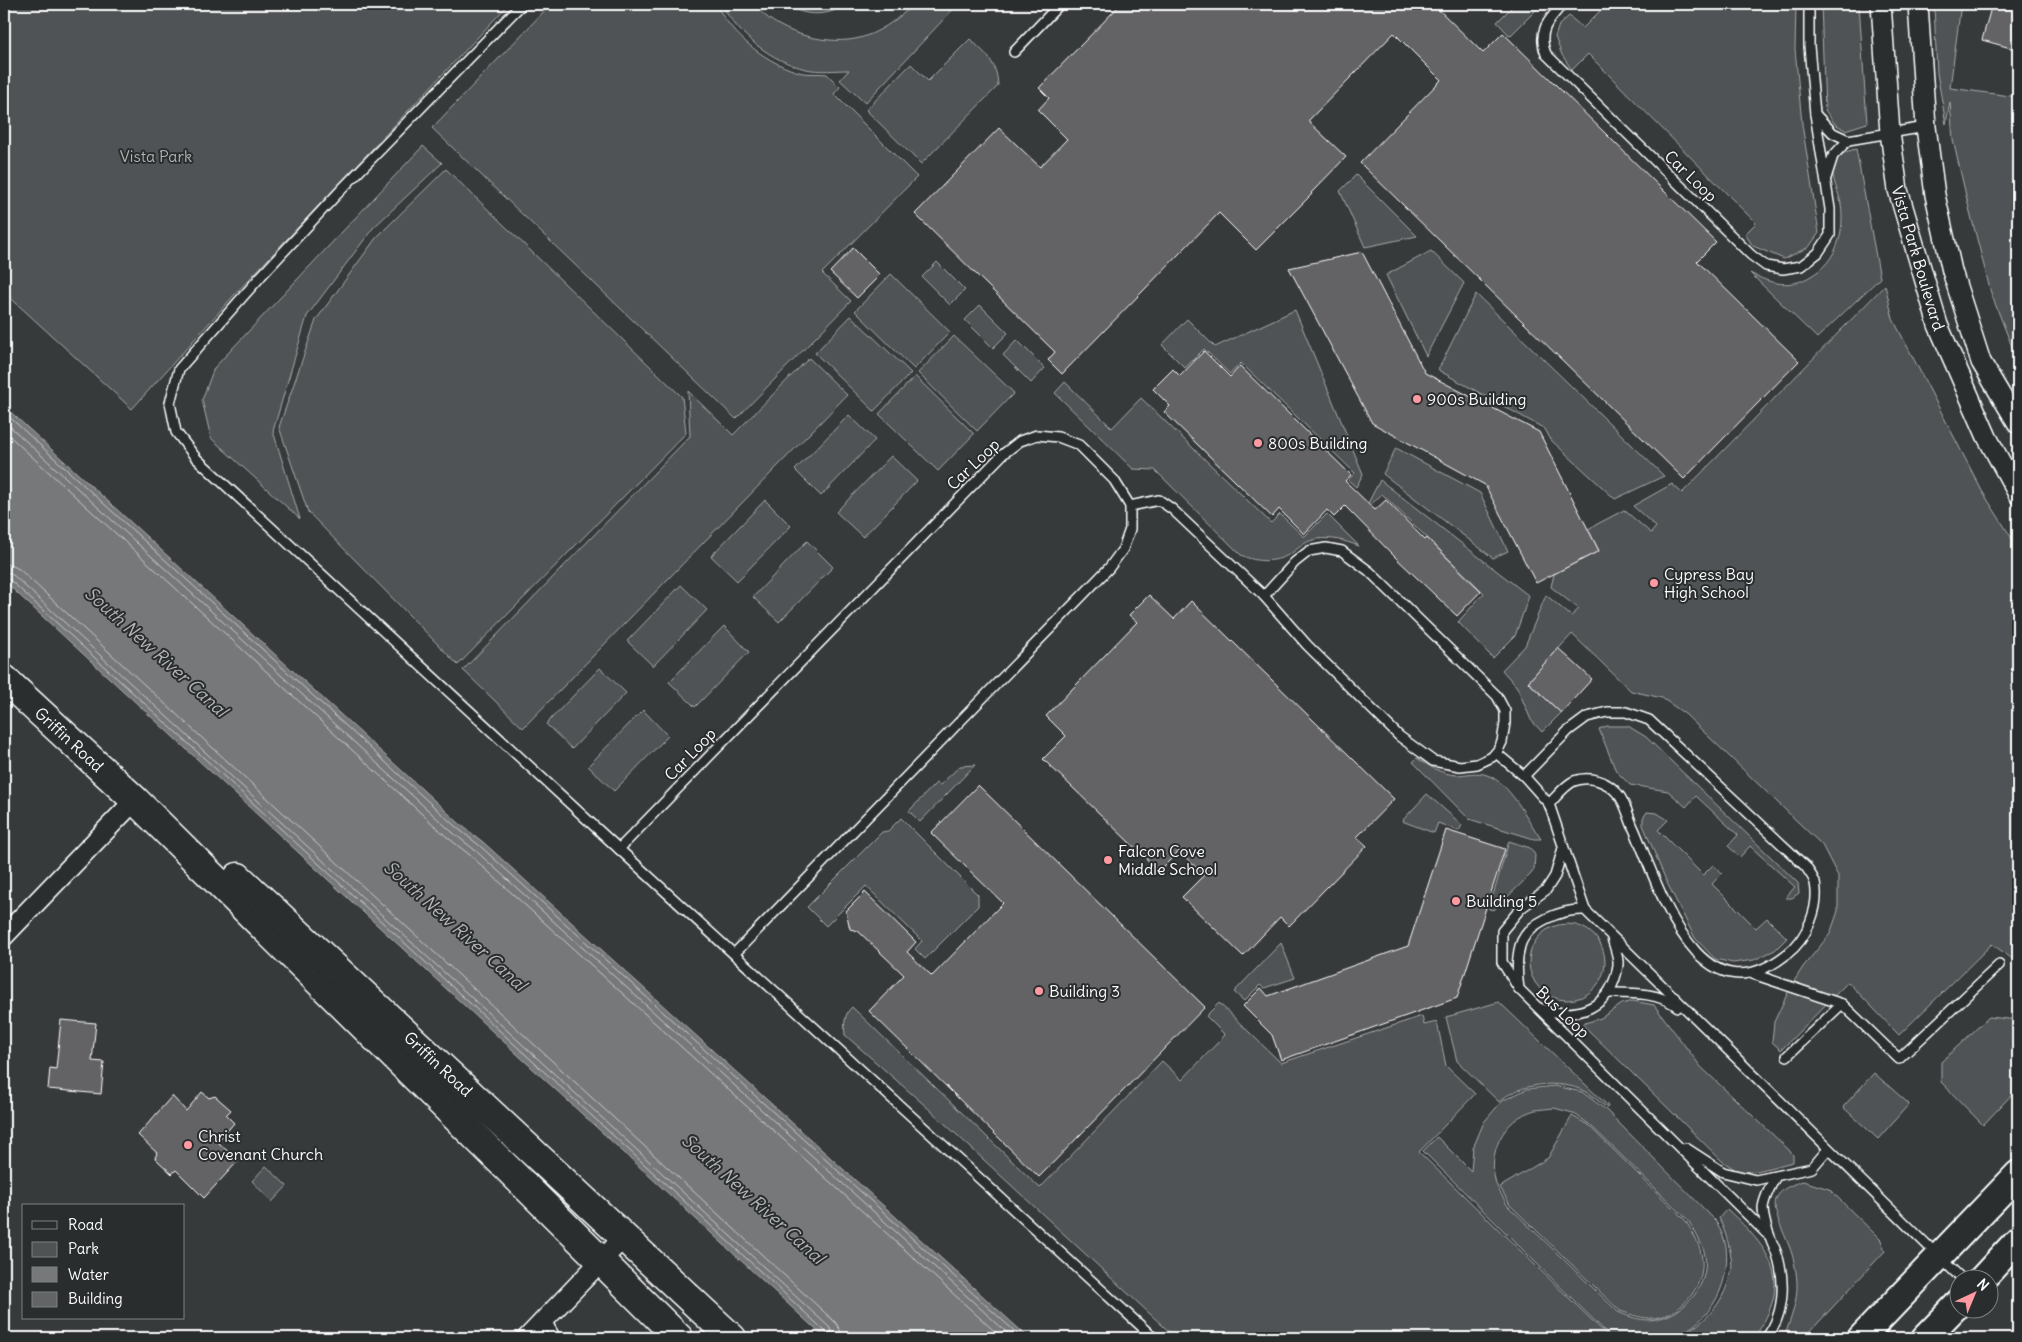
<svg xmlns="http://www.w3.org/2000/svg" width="2022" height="1342" font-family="Delius,sans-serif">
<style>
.green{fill:#505354;stroke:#a8a9aa;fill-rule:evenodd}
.water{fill:#767879;stroke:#adaeaf}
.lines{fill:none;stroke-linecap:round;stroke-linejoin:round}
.shore{stroke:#c8c9c9;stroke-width:1}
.building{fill:#636465;stroke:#fff}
.service-casing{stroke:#fff;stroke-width:12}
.minor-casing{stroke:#fff;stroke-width:22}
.secondary-casing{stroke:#fff;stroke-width:30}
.primary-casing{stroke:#fff;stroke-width:31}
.service{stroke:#2a2d2e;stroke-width:9}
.minor{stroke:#2a2d2e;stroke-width:19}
.secondary{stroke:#2a2d2e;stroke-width:26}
.primary{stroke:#2a2d2e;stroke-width:28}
.poi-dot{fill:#ff9aa2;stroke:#2a2d2e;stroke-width:2}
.labels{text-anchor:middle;stroke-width:4;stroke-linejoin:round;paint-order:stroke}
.park-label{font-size:16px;fill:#b0b2b2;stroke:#2a2d2e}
.street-label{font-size:16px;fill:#fff;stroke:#2a2d2e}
.poi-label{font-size:16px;fill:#fff;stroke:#2a2d2e;text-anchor:start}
.water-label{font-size:18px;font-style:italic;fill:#b4b5b5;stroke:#2a2d2e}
</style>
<rect width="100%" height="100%" fill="#373a3b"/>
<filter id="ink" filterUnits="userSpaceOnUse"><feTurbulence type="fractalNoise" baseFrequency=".02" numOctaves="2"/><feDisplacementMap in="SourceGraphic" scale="10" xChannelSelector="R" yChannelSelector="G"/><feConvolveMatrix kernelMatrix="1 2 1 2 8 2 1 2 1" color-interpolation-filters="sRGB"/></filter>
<g filter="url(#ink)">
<g class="green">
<polygon points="4,4 509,4 236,293 132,409 4,292"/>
<path d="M551 4H716C732 36 768 65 803 73 811 74 819 73 827 74L840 87 834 94 917 177 822 273 851 301 736 419 432 128Z"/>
<path d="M721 4H755C773 32 824 45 855 39 877 35 898 19 914 4H958L865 103 840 80 849 70C836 70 819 72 806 69 771 61 738 35 721 4Z"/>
<path d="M785 4H847C828 17 804 17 785 4Z"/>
<polygon points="1515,4 1542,4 1510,36 1497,22"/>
<polygon points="1607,4 1796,4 1795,49 1802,124 1819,233 1809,247 1784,259 1753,246 1745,234 1756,223 1588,54 1572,70 1562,55 1555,37 1559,25 1569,16 1583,28"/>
<polygon points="1821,4 1859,4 1867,123 1845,130 1835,124 1825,110"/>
<polygon points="1934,4 1961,4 1950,88 2018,97 2018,362 1991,293 1969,208 1953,140 1950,102 1946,124 1937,73"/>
<path d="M970 39C986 54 997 62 998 86L921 164 866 110 911 64 928 81Z"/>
<polygon points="423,146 442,163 373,228 307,316 273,431 300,519 211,438 202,400 214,368"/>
<path d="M1856 149 1880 278 1817 338 1750 273C1771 284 1790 289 1811 276 1837 261 1845 232 1841 204 1839 192 1831 179 1833 167 1836 156 1846 151 1856 149Z"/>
<polygon points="446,169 682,397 686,433 458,665 308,512 279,427 316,320 376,238"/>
<polygon points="1356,175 1417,236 1365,247 1340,191"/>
<polygon points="1431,251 1464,283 1426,356 1386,275"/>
<polygon points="937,262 965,290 950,305 922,277"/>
<polygon points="891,274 950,332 914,369 855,311"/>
<polygon points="1885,285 1893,319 1982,491 2018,548 2018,963 1992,944 1899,1035 1848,982 1781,1050 1772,1042 1774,1022 1791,986 1803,967 1830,934 1838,911 1838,876 1822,845 1685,714 1662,698 1631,691 1572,634 1528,682 1561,713 1542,732 1531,720 1517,687 1502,670 1525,646 1546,595 1571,616 1579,609 1551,587 1554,574 1599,551 1588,529 1624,510 1651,533 1656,527 1633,506 1672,484 1682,493"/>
<polygon points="1476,294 1664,476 1615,499 1551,440 1545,429 1438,370"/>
<polygon points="980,305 1008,333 993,348 965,320"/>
<polygon points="1295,310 1363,474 1356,487 1348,480 1355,473 1241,363 1230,374 1204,349 1185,368 1162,345 1187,319 1215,347"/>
<polygon points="851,316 911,373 874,411 815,353"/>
<polygon points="954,336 1014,393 977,431 918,373"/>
<polygon points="1017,340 1045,368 1031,383 1003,355"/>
<polygon points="809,358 847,395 523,728 463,670 690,436 688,391 733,435"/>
<polygon points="915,376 974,434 938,471 879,414"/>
<path d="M1065 382 1112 428 1141 398 1271 523 1280 514 1304 537 1327 514 1359 546C1345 541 1332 537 1317 539 1306 541 1301 546 1293 552 1278 563 1257 563 1241 555L1155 470 1133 469 1055 393Z"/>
<polygon points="849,415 875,440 821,496 795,470"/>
<polygon points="1396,448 1480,493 1508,551 1493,558 1383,474"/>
<polygon points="891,456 917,481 863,537 836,512"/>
<polygon points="1380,480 1529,596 1515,636 1493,658 1458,622 1484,593 1382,494 1364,511"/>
<polygon points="765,500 791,526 737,581 711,556"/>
<polygon points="807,541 833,567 779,622 753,597"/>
<polygon points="681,585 707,610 653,666 627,641"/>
<polygon points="724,626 749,652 695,707 669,682"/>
<polygon points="600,668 626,693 572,749 546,724"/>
<polygon points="643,710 668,736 614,791 588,766"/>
<polygon points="1607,726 1628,726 1646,737 1798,883 1799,893 1792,898 1785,898 1795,887 1750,846 1740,857 1728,846 1738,835 1696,796 1686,807 1668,791 1630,785 1616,771 1599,729"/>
<path d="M1417 758C1429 766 1441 774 1456 775 1466 775 1477 771 1487 775 1510 783 1527 819 1541 839H1534L1469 819 1413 762Z"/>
<polygon points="975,765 920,822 909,811 936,783 940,785 960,766"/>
<polygon points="1427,794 1462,825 1459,831 1438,823 1434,833 1402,821"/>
<polygon points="1647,812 1657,813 1668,820 1658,830 1703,875 1713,865 1722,873 1712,884 1756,928 1767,918 1787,938 1775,950 1754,960 1733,963 1715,959 1695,938 1667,883 1643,825 1643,818"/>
<polygon points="901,818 978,895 978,906 925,959 915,949 922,941 866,886 826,926 807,907 882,832 888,831"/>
<polygon points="1509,841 1530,848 1535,855 1534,870 1530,875 1494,910 1489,909"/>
<circle cx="1567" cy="962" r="38"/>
<polygon points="1281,943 1295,978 1264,988 1260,985 1244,1001 1234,992"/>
<polygon points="1633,1001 1654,1005 1701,1067 1788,1149 1793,1155 1793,1162 1757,1171 1739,1172 1722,1161 1582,1024 1601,1018 1622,1004"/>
<path d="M1499 1002 1608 1106 1607 1108C1599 1102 1592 1095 1584 1091 1560 1079 1518 1083 1499 1102L1457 1061 1446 1017Z"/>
<path d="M1219 1003 1281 1063 1422 1016 1424 1025 1437 1022 1446 1066 1475 1094 1419 1152 1610 1338H1176L929 1109 845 1035C844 1024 844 1014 852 1007L1040 1188 1162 1061 1182 1080 1225 1035 1206 1016Z"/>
<polygon points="1989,1017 2018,1020 2018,1088 1983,1125 1941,1082 1941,1062"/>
<polygon points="1874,1073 1909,1104 1878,1139 1843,1107"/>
<path d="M1555 1086 1582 1092 1606 1110 1717 1222C1720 1230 1725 1239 1726 1247 1731 1287 1707 1329 1666 1338 1650 1341 1629 1338 1612 1338L1423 1151 1437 1137 1471 1171 1473 1148 1484 1122 1502 1101 1527 1089ZM1554 1108 1573 1113 1589 1124 1688 1220C1694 1230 1700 1240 1704 1251 1712 1283 1686 1314 1656 1319 1643 1322 1630 1317 1618 1312L1507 1205C1504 1198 1499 1192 1496 1184 1487 1154 1502 1119 1535 1110 1541 1109 1548 1109 1554 1108Z"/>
<path d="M1572 1116 1588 1125 1686 1221C1692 1232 1698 1241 1701 1253 1708 1283 1684 1314 1654 1318 1642 1319 1630 1314 1620 1311L1510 1205 1500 1187 1548 1158Z"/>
<polygon points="266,1166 287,1186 272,1202 252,1181"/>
<path d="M1803 1181 1829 1189 1881 1240 1885 1251 1804 1338H1784C1790 1320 1798 1302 1797 1282 1796 1268 1793 1254 1787 1241 1775 1212 1762 1193 1803 1181Z"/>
<path d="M1727 1209C1772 1251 1794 1280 1754 1338H1676C1700 1326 1720 1309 1728 1282 1729 1277 1732 1272 1732 1267 1731 1249 1726 1234 1719 1218Z"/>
</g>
<polygon class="water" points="4,406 460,824 483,842 1029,1338 825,1338 4,581"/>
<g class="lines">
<g class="shore">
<polyline points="4,412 456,827 480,846 1022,1338"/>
<polyline points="4,421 452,832 476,851 1013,1338"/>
<polyline points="4,431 447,837 471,856 1002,1338"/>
<polyline points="4,564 11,565 19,569 836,1323 840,1330 842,1338"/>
<polyline points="4,571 13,575 830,1328 834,1338"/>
<path d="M4 578 9 579C282 829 554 1081 826 1332L828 1338"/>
</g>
</g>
<g class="building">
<polygon points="1121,4 1433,4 1483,53 1503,33 1716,242 1697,261 1799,361 1684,479 1360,163 1441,80 1394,33 1308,121 1346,157 1311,193 1312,194 1256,250 1219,213 1062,374 1048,360 1055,352 915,214 999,128 1040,167 1067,139 1038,110 1049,98 1039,88"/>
<polygon points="1992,4 2018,4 2018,50 1982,40"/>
<polygon points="853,248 880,275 857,298 830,272"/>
<polygon points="1362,252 1425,373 1539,432 1599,551 1536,583 1485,485 1372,423 1289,268"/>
<polygon points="1204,351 1230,377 1240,366 1351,475 1345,481 1375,510 1386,500 1425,540 1427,538 1481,591 1457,616 1394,556 1345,506 1334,517 1327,510 1304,534 1279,509 1272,517 1164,412 1170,406 1153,389 1173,369 1180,376"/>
<polygon points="1149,595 1174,619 1191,601 1394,799 1357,837 1367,846 1289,926 1280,917 1243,956 1182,897 1204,875 1179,851 1159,871 1043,759 1066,736 1046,716 1137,622 1129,615"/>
<polygon points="1558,648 1592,679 1561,713 1528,682"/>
<polygon points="978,785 1205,1007 1039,1177 869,1011 904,975 858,931 850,929 846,911 865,892 916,942 907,952 932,976 1003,903 931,833"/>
<polygon points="1446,830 1505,849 1457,998 1281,1060 1272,1035 1243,1006 1261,988 1268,996 1408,946"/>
<polygon points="61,1020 96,1023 92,1061 104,1062 101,1094 48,1089 50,1068 56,1069"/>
<polygon points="202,1092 209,1098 215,1096 231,1110 226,1115 234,1123 218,1142 238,1161 204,1198 176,1170 172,1174 155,1158 157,1153 138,1135 172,1096 186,1111"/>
</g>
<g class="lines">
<defs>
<g id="service">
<polyline points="522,4 340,191 262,275 179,369 170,403 176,432 196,458 619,849"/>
<path d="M1563 4C1548 20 1537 32 1546 54L1751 255 1766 266 1783 269 1801 266 1818 253 1830 235V209L1815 114 1809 46V4"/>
<polyline points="1014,52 1060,4"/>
<polyline points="1815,114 1833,133 1848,140"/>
<polyline points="1848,140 1926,127"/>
<polyline points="1826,178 1833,156 1848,140"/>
<polyline points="1130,506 1159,500 1172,509 1264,596"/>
<polygon points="1326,548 1342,551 1369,571 1497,696 1505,711 1505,723 1502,742 1498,750 1492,757 1477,764 1460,766 1433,761 1399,736 1307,645 1264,596 1295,562 1309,551"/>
<polyline points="1496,753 1524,776 1549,804 1585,910"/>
<path d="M1524 776 1568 731 1587 717 1607 712H1626L1649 720 1806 867C1809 872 1814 878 1815 883 1820 907 1807 939 1787 954 1698 1024 1661 891 1634 829 1629 819 1626 803 1618 794 1608 782 1591 775 1574 781 1565 785 1556 797 1549 804"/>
<polyline points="1563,848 1555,876 1546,890 1521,908 1502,931 1502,962 1519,989 1767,1234"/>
<path d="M734 954 1109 568 1123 549 1130 529V506L1114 480 1079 445 1058 437 1037 435 1020 441 1002 455 619 849C797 1012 976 1174 1154 1338"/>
<polyline points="1753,974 1842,1004"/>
<path d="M1519 989C1517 975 1516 961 1520 946 1527 922 1562 909 1585 910L1963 1280"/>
<path d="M1609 993C1633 993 1658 992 1678 1007"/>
<path d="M1539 1008C1577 1021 1612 1008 1618 965 1619 957 1614 946 1612 938"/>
<polyline points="1787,1056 1842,1004 1899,1059 1999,965"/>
<polyline points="1686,1148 1723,1172 1756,1180 1812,1168 1828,1149"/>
<polyline points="545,1319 556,1338"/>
<path d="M1766 1338C1787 1312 1786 1271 1772 1242 1768 1232 1763 1220 1763 1208 1764 1198 1771 1185 1776 1176"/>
</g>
<g id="minor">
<path id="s1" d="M1881 4 1890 133 1898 190 1938 325 1987 437 2018 494"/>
<polyline points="1918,4 1926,127 1935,195 1952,271 1981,362 2018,424"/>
<polyline points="4,936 135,800"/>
<polyline points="527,1338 624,1237"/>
</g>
<g id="secondary">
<polyline points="1981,1280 2018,1240"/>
<polyline points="1861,1338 2018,1174"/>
<polyline points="1925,1338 1960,1302"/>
</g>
<g id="primary">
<path id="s2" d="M4 679 135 800 679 1338"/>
<path id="s3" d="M238 877 732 1338"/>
</g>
</defs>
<use href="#service" class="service-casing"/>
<use href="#minor" class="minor-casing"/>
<use href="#secondary" class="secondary-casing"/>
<use href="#primary" class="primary-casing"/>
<use href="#service" class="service"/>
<use href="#minor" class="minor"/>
<use href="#secondary" class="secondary"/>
<use href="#primary" class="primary"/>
</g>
</g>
<g class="poi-dot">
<circle cx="1417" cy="399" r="5"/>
<circle cx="1258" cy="443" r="5"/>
<circle cx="1654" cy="583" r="5"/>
<circle cx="1108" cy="860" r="5"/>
<circle cx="1456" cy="901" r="5"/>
<circle cx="1039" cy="991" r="5"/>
<circle cx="188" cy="1145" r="5"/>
</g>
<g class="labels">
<g class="park-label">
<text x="156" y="162">Vista Park</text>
</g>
<g class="street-label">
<text transform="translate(1691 176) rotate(44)" y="6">Car Loop</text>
<text dy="6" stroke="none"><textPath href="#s1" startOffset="258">Vista Park Boulevard</textPath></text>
<text transform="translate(973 464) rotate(-44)" y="6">Car Loop</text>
<text dy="6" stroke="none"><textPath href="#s2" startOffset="89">Griffin Road</textPath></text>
<text transform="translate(690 754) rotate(-46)" y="6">Car Loop</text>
<text transform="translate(1563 1012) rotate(44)" y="6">Bus Loop</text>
<text dy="6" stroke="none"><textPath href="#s3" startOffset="274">Griffin Road</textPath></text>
</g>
<g class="poi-label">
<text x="1427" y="405">900s Building</text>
<text x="1268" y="449">800s Building</text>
<text x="1664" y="580">Cypress Bay<tspan x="1664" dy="18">High School</tspan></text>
<text x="1118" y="857">Falcon Cove<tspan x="1118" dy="18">Middle School</tspan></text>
<text x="1466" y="907">Building 5</text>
<text x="1049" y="997">Building 3</text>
<text x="198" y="1142">Christ<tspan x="198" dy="18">Covenant Church</tspan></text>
</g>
<g class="water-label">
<text transform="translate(156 652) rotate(42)" y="6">South New River Canal</text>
<text transform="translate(455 926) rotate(42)" y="6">South New River Canal</text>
<text transform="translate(753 1199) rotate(42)" y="6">South New River Canal</text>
</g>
</g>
<rect width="2022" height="1342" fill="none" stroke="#2a2d2e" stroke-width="20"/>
<rect x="10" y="10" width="2002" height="1322" fill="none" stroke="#fff" stroke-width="2" filter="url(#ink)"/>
<rect x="22" y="1204" width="162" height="115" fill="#2a2d2e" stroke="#7f8182"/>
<rect x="32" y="1221" width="25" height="8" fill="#2a2d2e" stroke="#7f8182"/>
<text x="68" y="1230" font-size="15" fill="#ffffff">Road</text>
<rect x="32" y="1242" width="25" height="15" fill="#505354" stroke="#7f8182"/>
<text x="68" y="1254" font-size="15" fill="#ffffff">Park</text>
<rect x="32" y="1267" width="25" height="15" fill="#767879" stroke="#7f8182"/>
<text x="68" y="1280" font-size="15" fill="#ffffff">Water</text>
<rect x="32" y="1292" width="25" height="15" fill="#636465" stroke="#7f8182"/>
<text x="68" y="1304" font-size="15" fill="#ffffff">Building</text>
<g transform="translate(1974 1294) rotate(44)"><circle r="24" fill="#2a2d2e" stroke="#7f8182"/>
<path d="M0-4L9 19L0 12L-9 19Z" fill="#ff9aa2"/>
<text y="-8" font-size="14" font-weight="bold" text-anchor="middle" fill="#ffffff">N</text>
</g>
</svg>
